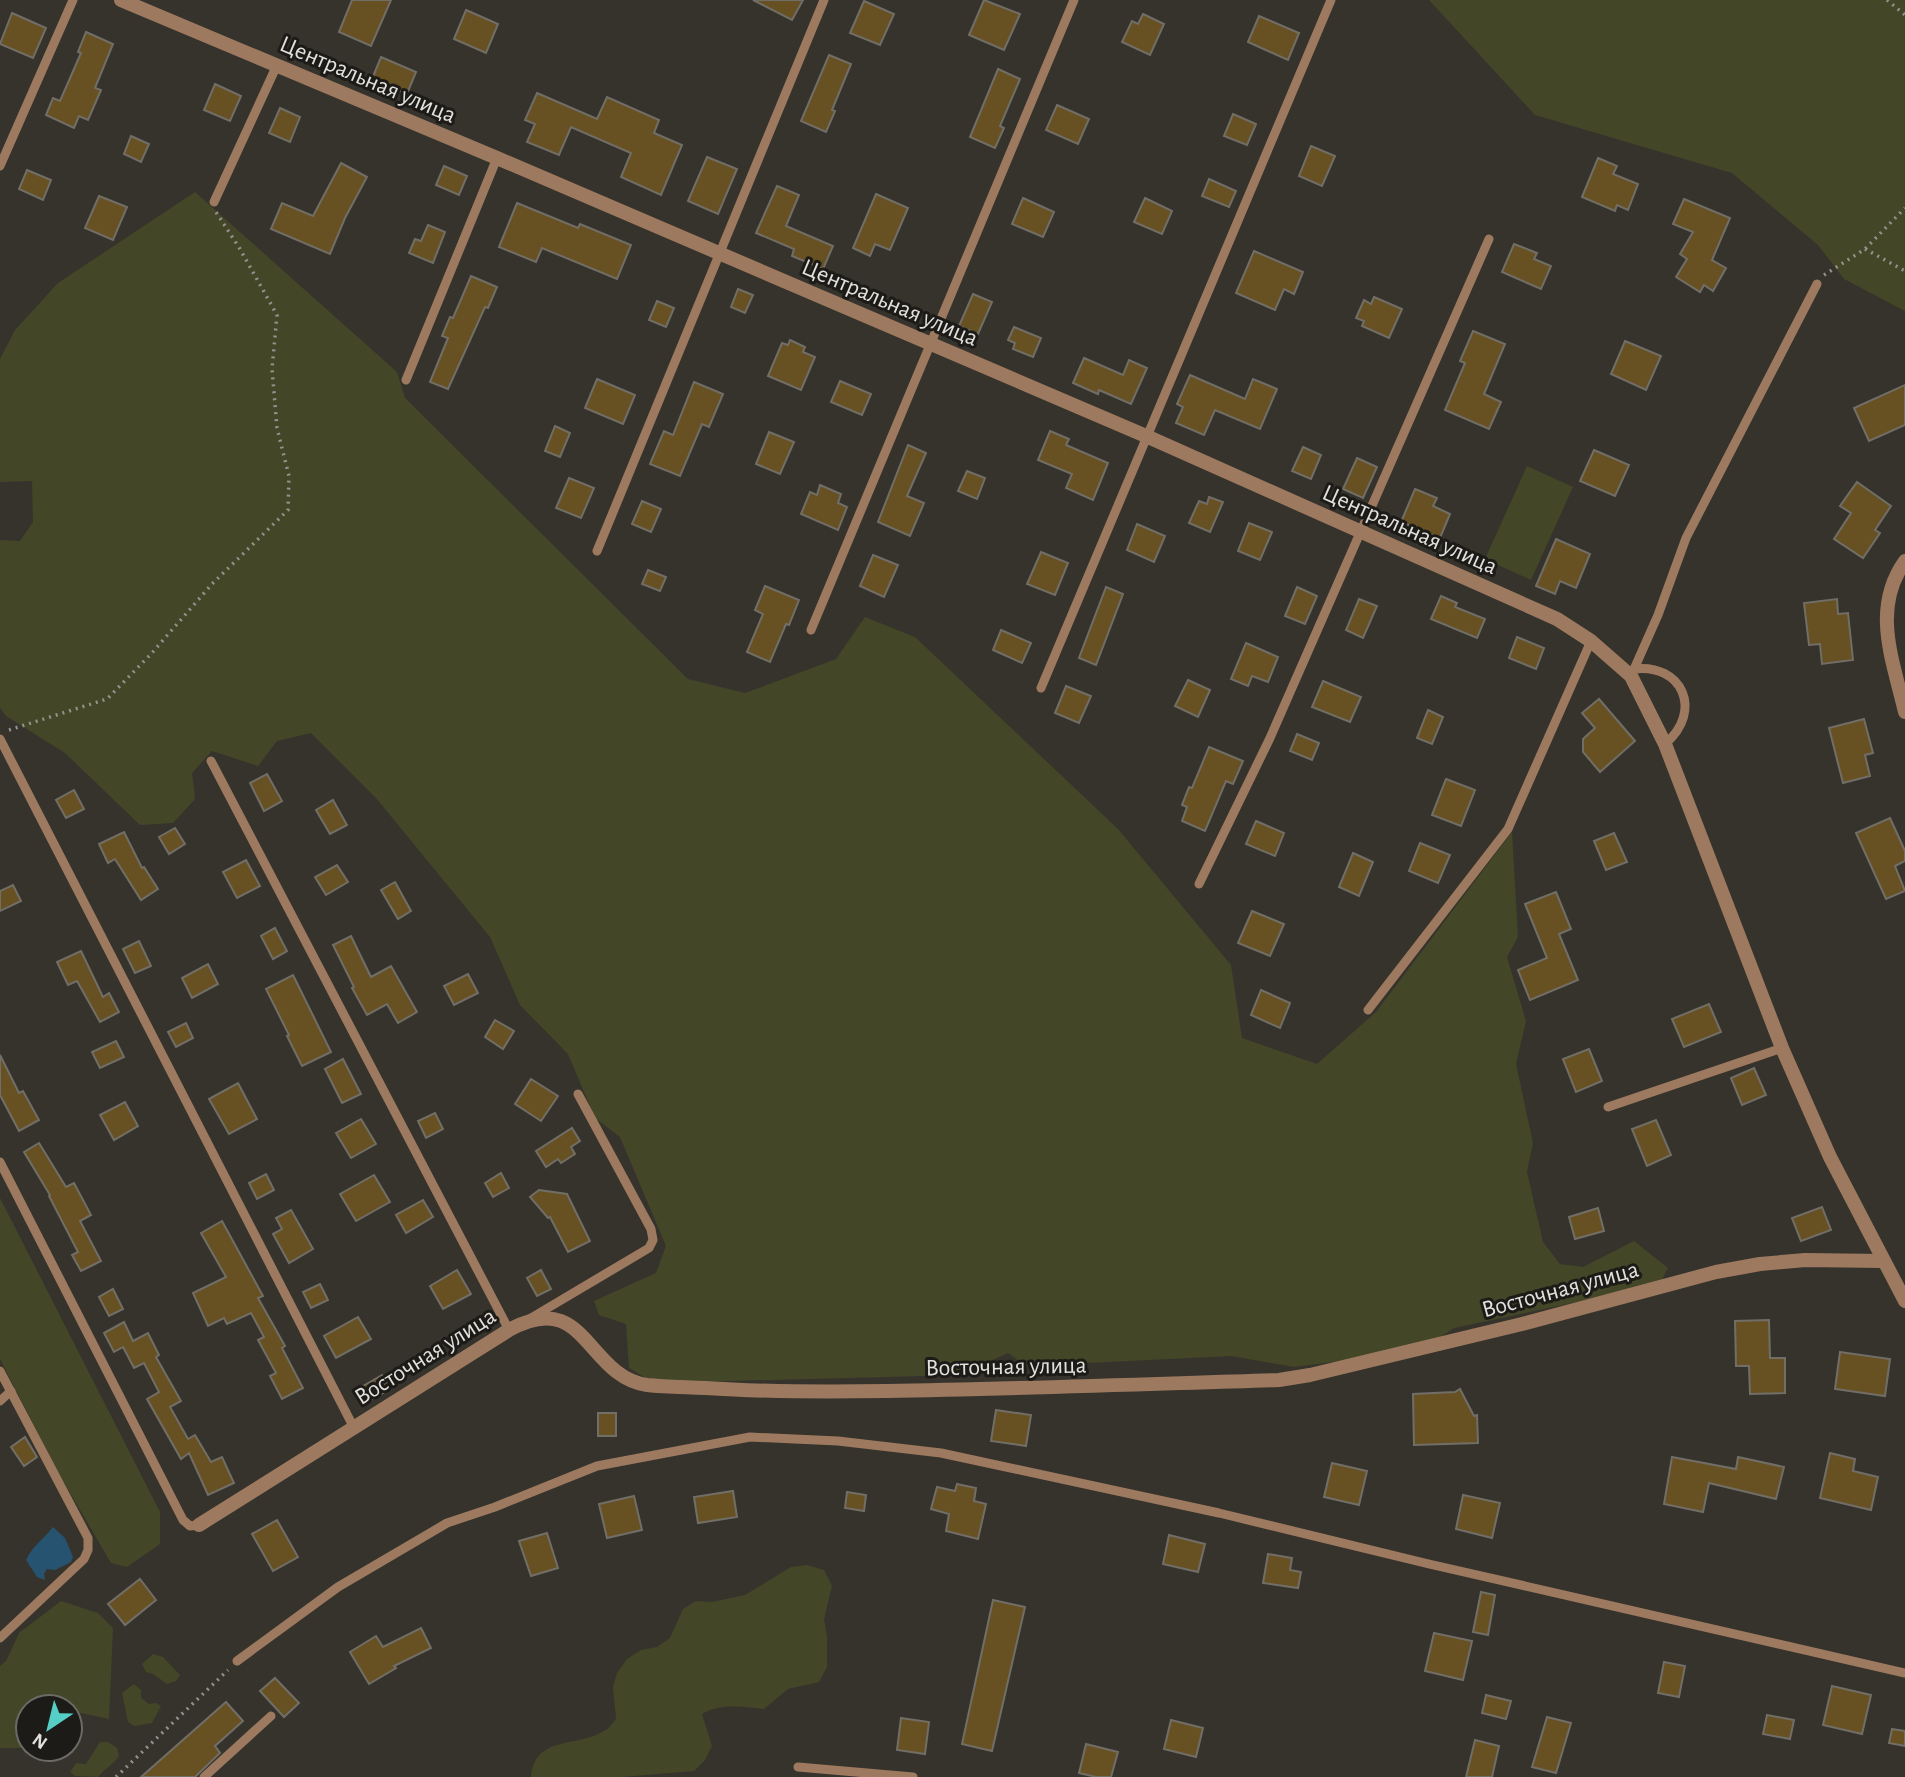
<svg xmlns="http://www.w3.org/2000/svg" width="1905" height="1777" font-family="'Alegreya Sans',sans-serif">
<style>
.green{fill:#444628}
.water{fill:#255370}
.building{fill:#675123;stroke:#716e67;stroke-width:2}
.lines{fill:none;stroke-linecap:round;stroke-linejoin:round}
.path{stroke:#94928c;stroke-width:3.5;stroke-dasharray:2 5;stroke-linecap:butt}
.lane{stroke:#9d7a5f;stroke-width:9}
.street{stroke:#9d7a5f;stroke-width:14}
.labels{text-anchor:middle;stroke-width:6;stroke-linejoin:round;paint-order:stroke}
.street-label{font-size:24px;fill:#e3e1dd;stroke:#1c1b18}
</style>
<rect width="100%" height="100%" fill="#36332c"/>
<g class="green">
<polygon points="1429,0 1905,0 1905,311 1844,279 1818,245 1732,173 1535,115"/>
<polygon points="195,192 397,372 405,398 688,679 745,693 836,659 865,617 915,637 1118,829 1231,965 1242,1038 1317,1064 1376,1012 1512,832 1518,937 1507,957 1526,1021 1516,1064 1533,1143 1527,1172 1543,1242 1560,1264 1583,1267 1634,1241 1668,1268 1659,1285 1454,1328 1419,1351 1294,1367 1231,1356 1026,1366 1008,1353 960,1375 654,1383 629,1368 626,1324 599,1315 594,1301 656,1273 666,1246 620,1137 595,1118 568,1054 520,1005 490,937 376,798 311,733 277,741 258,766 212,751 192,773 195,799 173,823 140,825 65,753 6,716 0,708 0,540 20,541 33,522 32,481 0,482 0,359 15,330 58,283"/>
<polygon points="1527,466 1573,487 1531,580 1485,559"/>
<polygon points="0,1198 160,1512 160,1544 127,1567 111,1563 55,1467 0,1359"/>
<path d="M807 1565 824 1570 832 1586 824 1619 827 1636V1667L819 1682 788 1689 764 1709C741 1707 722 1703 702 1714L712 1746 705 1760 694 1771 622 1777H531C535 1735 576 1748 604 1731 609 1729 612 1723 616 1719L613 1687 617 1673 627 1659 641 1650 657 1647 670 1638 683 1609 696 1601 712 1602 745 1595 791 1567Z"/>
<polygon points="61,1601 98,1613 113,1628 109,1719 81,1713 70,1720 70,1707 28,1707 28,1748 0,1748 0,1666 6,1661 19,1633"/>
<polygon points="153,1654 163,1657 180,1675 176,1681 167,1684 153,1674 146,1672 142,1664"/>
<polygon points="134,1684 141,1690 141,1698 149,1704 156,1703 161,1706 152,1723 134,1726 128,1722 122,1693"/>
<path d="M100 1742H108L117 1748 119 1756C113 1765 104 1769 98 1777L75 1776 70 1772 76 1763 86 1764Z"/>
</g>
<path class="water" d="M53 1527 65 1538 73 1557 71 1562 55 1570 47 1569 44 1574 45 1580 37 1577 26 1560C33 1545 44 1539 53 1527Z"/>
<g class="building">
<polygon points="352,0 391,0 371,46 339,32"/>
<polygon points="753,0 803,0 792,20"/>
<polygon points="984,0 1020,14 1004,50 969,35"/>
<polygon points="864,1 894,14 880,45 850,33"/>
<polygon points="466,10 498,24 486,53 454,39"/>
<polygon points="12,13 46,28 33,58 0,44"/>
<polygon points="1143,14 1164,24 1150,55 1122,42 1132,21 1138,24"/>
<polygon points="1259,16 1299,33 1288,60 1248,42"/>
<polygon points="86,32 113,44 95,88 101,90 88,120 79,116 74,128 46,115 53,98 60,101 81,53 78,52"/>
<polygon points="829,55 851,64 832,110 835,111 826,132 801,121"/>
<polygon points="381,57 416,72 407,94 372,79"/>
<polygon points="998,69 1020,79 1000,126 1004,128 995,148 970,137"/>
<polygon points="215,84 241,96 230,121 204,110"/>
<polygon points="537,93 597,119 607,97 659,120 654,133 682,145 661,195 621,177 631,153 571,127 559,155 527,142 535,124 525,120"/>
<polygon points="1057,105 1089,119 1078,144 1046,130"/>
<polygon points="280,108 300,117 290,142 269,133"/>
<polygon points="1233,114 1256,124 1247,145 1224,136"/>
<polygon points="131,136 149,144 141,162 124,154"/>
<polygon points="1311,146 1335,156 1322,186 1299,176"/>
<polygon points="707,157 737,169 718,214 688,201"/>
<polygon points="1598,158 1617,166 1613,174 1638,184 1628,210 1617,205 1615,211 1582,197"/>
<polygon points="341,163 367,177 345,218 330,254 271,229 282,203 313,216"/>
<polygon points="444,166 467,176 459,195 436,185"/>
<polygon points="27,170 51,180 43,200 19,189"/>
<polygon points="1209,179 1236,191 1229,207 1202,196"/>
<polygon points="777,186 799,195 786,226 833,246 823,269 792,256 794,249 756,233"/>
<polygon points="876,194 908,208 890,250 875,244 870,256 853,248"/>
<polygon points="99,196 127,207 113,240 85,228"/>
<polygon points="1023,198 1054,212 1043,237 1012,224"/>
<polygon points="1145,198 1172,211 1162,234 1134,222"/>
<polygon points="1684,199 1730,218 1712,260 1726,268 1713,291 1704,285 1700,292 1676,277 1687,259 1680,254 1693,232 1673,224"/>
<polygon points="517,203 578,228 580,224 631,245 617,279 542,248 536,262 499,247"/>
<polygon points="428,225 445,232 433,263 409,253 415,239 421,241"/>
<polygon points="1514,244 1537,253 1534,259 1551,266 1541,289 1502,272"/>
<polygon points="1254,251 1303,272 1294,294 1284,289 1275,310 1236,293"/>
<polygon points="471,276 497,287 488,308 485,307 448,389 430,382 448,338 442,336 450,317 453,318"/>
<polygon points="738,289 753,295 745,313 731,307"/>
<polygon points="973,294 992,302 978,334 959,326"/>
<polygon points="1374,297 1402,309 1389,338 1362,326 1364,321 1356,318 1364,300 1371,304"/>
<polygon points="657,301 674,308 666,327 649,320"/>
<polygon points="1014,327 1041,338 1033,357 1013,349 1015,343 1008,340"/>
<polygon points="1473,331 1505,344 1484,394 1501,402 1489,429 1445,410 1465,363 1460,361"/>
<polygon points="790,340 805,347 803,352 815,357 801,390 768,376 782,343 788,345"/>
<polygon points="1625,341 1661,356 1646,390 1611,374"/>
<polygon points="1084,358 1123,375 1129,360 1147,368 1131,404 1099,390 1098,394 1073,383"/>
<polygon points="1190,375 1245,399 1253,379 1277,389 1260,429 1215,410 1204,435 1176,423 1183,407 1177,404"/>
<polygon points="597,379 635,395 623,424 585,408"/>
<polygon points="840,381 871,394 862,415 831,402"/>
<polygon points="694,382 723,394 709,427 702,424 680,476 650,464 664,431 673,435"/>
<polygon points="1905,385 1905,425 1869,441 1854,408"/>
<polygon points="555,426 570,433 560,457 545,451"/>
<polygon points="1050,431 1069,439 1066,445 1108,463 1093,500 1066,488 1072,474 1038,460"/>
<polygon points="769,432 794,442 780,474 756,464"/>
<polygon points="908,445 926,453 907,496 924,503 910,536 878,522"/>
<polygon points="1303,447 1321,455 1311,479 1292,471"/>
<polygon points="1594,450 1629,465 1615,496 1580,481"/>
<polygon points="1357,458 1377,467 1363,498 1343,489"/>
<polygon points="967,471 985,478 977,499 958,491"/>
<polygon points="569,478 594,488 581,518 556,508"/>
<polygon points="1857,482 1891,506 1875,530 1880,533 1863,558 1834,539 1851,513 1840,506"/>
<polygon points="820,485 841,494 838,503 847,507 838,530 801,514 810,492 817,495"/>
<polygon points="1415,489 1437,498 1433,506 1450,514 1440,538 1401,522"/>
<polygon points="1209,497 1223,502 1210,532 1189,523 1199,501 1207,504"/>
<polygon points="642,501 661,509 651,532 632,524"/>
<polygon points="1249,523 1272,532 1260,560 1238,551"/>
<polygon points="1137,524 1165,536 1154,562 1127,550"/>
<polygon points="1556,539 1590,554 1576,588 1560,581 1555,594 1536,586"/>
<polygon points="1041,552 1068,563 1055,595 1027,584"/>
<polygon points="873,555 898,565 884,597 860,586"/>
<polygon points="648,570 666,577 660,591 642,584"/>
<polygon points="765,586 799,600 789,625 786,624 770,662 747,652 763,614 755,610"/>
<polygon points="1106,587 1123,594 1096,665 1079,658"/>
<polygon points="1297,587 1317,596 1305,624 1285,616"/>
<polygon points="1441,596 1457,603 1455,607 1485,619 1477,638 1431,619"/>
<polygon points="1359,599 1377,606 1363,638 1346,630"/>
<polygon points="1837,599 1838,614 1848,613 1853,660 1822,664 1820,644 1809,645 1804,603"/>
<polygon points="1001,630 1031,643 1022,663 993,650"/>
<polygon points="1517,637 1544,648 1536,669 1509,658"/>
<polygon points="1246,643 1278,657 1268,682 1252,676 1248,686 1231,679"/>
<polygon points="1188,680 1210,690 1198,717 1175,706"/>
<polygon points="1323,681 1361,697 1350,722 1312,707"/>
<polygon points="1066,686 1091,696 1079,723 1055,713"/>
<polygon points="1599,699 1635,741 1600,772 1583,752 1583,739 1595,728 1582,713"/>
<polygon points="1428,710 1443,717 1432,744 1417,738"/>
<polygon points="1864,719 1873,753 1865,755 1870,776 1843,783 1829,728"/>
<polygon points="1297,734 1319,743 1312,760 1290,751"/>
<polygon points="1209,747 1243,761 1233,784 1226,781 1205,831 1182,821 1187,807 1182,805 1189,787 1192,788"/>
<polygon points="267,774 282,801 264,811 250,783"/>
<polygon points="1446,779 1475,790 1461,826 1432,815"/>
<polygon points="74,790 84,809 66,818 56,800"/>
<polygon points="333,800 347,825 330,834 316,810"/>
<polygon points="1890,818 1905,851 1905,861 1895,866 1905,891 1886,899 1856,833"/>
<polygon points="1256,821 1284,833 1275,856 1246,844"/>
<polygon points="175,828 185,844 169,854 159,837"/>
<polygon points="124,832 142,868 144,867 158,889 141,900 115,859 108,863 99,844"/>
<polygon points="1614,833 1627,862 1606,870 1594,841"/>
<polygon points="1420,843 1450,855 1438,883 1409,871"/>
<polygon points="1353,853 1373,862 1359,896 1339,887"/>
<polygon points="246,860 260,886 237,898 223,872"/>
<polygon points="337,865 348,882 326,895 315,877"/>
<polygon points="395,882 411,911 398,919 381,890"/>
<polygon points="13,885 21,901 0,911 0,891"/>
<polygon points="1556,892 1571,929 1559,934 1578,980 1530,1000 1518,970 1547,958 1525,904"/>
<polygon points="1252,911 1284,924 1270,956 1238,943"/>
<polygon points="275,928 287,951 273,959 261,936"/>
<polygon points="351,936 371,977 391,966 417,1012 398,1023 387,1004 367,1015 352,988 354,987 333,945"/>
<polygon points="139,941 151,966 135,973 123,949"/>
<polygon points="81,951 103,997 109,993 119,1012 100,1022 77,981 68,985 57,962"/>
<polygon points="208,964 218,984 192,998 182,978"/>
<polygon points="468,974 478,993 454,1005 444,986"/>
<polygon points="293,975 331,1052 302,1066 287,1036 289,1035 266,989"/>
<polygon points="1261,990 1290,1003 1280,1028 1251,1015"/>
<polygon points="1709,1004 1721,1032 1684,1047 1672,1019"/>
<polygon points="495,1020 514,1031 503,1049 485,1037"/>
<polygon points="186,1023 193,1038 176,1047 168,1032"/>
<polygon points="116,1041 124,1057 100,1068 92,1052"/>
<polygon points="1589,1049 1602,1081 1576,1092 1563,1059"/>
<polygon points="0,1055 19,1093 23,1091 39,1120 19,1131 0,1095"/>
<polygon points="343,1059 361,1094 342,1103 325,1069"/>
<polygon points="1754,1068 1766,1095 1742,1105 1731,1078"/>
<polygon points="531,1079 558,1096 541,1121 515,1104"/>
<polygon points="238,1083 257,1119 229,1134 209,1099"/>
<polygon points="125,1102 138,1126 114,1140 100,1115"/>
<polygon points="435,1113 443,1129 426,1138 418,1121"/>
<polygon points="361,1119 376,1144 351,1158 336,1133"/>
<polygon points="1656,1120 1671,1155 1647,1166 1632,1129"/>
<polygon points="572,1128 580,1141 571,1147 575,1154 561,1163 558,1159 546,1167 536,1151"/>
<polygon points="39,1143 66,1187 74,1183 91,1215 80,1221 101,1261 81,1271 72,1255 78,1252 49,1196 50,1195 24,1152"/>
<polygon points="501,1173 509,1188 493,1197 485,1183"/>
<polygon points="266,1174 274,1190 257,1199 249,1183"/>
<polygon points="374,1175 390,1202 356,1221 340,1194"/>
<polygon points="539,1190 567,1194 590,1241 568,1252 550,1217 548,1218 530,1197"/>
<polygon points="423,1200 433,1217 406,1233 396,1215"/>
<polygon points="1822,1207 1831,1230 1801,1241 1792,1218"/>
<polygon points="1598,1208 1604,1231 1575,1239 1569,1217"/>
<polygon points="291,1210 313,1249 289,1263 273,1234 282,1229 276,1218"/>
<polygon points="222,1221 263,1296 258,1298 285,1346 282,1348 303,1388 282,1399 270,1376 276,1373 258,1340 264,1337 251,1313 227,1324 224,1318 208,1326 193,1293 226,1277 201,1233"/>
<polygon points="457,1270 471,1294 443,1309 430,1286"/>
<polygon points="541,1270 551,1289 537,1296 527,1278"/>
<polygon points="320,1284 328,1300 311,1308 303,1292"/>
<polygon points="113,1289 123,1309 109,1316 99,1297"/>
<polygon points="358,1317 371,1339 336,1358 324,1336"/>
<polygon points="1769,1320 1770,1358 1785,1358 1785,1393 1750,1394 1749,1366 1736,1366 1735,1321"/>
<polygon points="124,1322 133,1341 148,1333 159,1355 156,1357 181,1401 170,1407 188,1439 195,1435 211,1462 222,1457 234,1483 208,1495 189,1453 181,1459 147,1399 159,1392 144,1363 134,1368 123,1347 114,1352 104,1333"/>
<polygon points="1840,1352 1890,1359 1885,1396 1835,1389"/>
<polygon points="382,1375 390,1389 371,1400 363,1386"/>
<polygon points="1460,1389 1474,1416 1477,1415 1478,1443 1414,1445 1413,1394 1455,1392"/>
<polygon points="996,1410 1031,1415 1026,1446 991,1441"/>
<rect x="598" y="1413" width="18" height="23"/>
<polygon points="25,1437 37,1457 24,1466 11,1447"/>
<polygon points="1830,1453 1855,1459 1853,1471 1878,1477 1871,1510 1820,1498"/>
<polygon points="1672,1457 1736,1469 1738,1457 1784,1467 1776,1499 1709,1483 1703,1512 1664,1504"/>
<polygon points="1332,1463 1367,1471 1359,1505 1324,1497"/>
<polygon points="957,1484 976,1488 974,1501 986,1504 978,1539 946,1531 949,1514 931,1509 937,1487 955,1491"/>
<polygon points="733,1491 737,1517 698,1523 694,1497"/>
<polygon points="847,1492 866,1495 864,1511 845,1508"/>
<polygon points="1463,1495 1500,1503 1492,1538 1456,1529"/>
<polygon points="634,1496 642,1530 607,1538 599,1504"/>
<polygon points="277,1520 298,1557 273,1571 252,1534"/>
<polygon points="547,1533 558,1568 531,1576 519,1541"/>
<polygon points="1169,1535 1205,1544 1198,1572 1163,1564"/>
<polygon points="1268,1554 1292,1558 1290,1570 1301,1572 1298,1588 1263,1583"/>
<polygon points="140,1579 156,1600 125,1625 108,1604"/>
<polygon points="1481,1592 1495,1595 1488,1635 1473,1632"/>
<polygon points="993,1600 1025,1607 992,1751 962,1744"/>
<polygon points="421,1628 431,1648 394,1666 396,1668 369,1684 350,1652 376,1636 383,1647"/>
<polygon points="1434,1633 1472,1641 1463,1680 1425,1671"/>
<polygon points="1664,1662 1685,1666 1679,1697 1658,1693"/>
<polygon points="275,1678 299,1703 284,1717 260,1691"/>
<polygon points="1832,1686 1871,1695 1862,1734 1823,1725"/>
<polygon points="1486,1695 1511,1701 1506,1719 1482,1713"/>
<polygon points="226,1702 243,1721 215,1746 220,1753 195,1777 141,1777"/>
<polygon points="1767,1715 1794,1720 1790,1739 1763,1734"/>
<polygon points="1547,1717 1571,1723 1556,1773 1532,1767"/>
<polygon points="901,1718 929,1722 925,1754 897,1750"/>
<polygon points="1171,1720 1203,1728 1196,1757 1164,1749"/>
<polygon points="1892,1729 1905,1731 1905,1746 1889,1743"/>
<polygon points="1475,1740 1499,1746 1492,1777 1466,1777"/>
<polygon points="1086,1744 1118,1752 1111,1777 1096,1777 1079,1773"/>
</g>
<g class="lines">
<g class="path">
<polyline points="1887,0 1905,15"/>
<polyline points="1865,249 1905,271"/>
<polyline points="1824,275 1865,249 1905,208"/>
<polyline points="9,730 107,699 151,654 212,584 288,510 289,476 277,428 272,369 277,315 240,249 216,212"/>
<polyline points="116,1777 228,1670"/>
</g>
<g class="lane">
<polyline points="0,166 73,0"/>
<polyline points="214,202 277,65"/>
<polyline points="406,380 497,158"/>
<polyline points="597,551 824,0"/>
<polyline points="811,630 1074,0"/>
<path d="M1634 669C1682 663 1704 711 1665 744"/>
<polyline points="1631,676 1658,615 1686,538 1817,284"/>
<polyline points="1041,688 1331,0"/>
<polyline points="0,739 354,1428"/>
<polyline points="211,761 509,1330"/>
<polyline points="1199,884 1270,738 1489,239"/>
<polyline points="1368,1010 1508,829 1591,641"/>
<polyline points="1608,1107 1782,1048"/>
<polyline points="0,1162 183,1520 190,1526 199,1525"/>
<polyline points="531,1318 649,1248 653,1240 651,1229 578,1094"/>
<polyline points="0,1371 88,1538 88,1550 84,1559 0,1638"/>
<polyline points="0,1401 11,1391"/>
<polyline points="237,1661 338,1587 447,1523 495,1507 597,1466 750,1437 838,1441 941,1453 1219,1513 1429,1564 1905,1673"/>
<polyline points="798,1767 913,1777"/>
<polyline points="204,1777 271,1716"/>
</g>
<g class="street">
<polyline points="121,0 497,158 1146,436 1557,619 1591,641 1631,676 1665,744 1782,1048 1830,1157 1905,1301"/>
<path d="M1905 561C1871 609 1893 660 1905 712"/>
<path d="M199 1525 509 1330C586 1287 586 1376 647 1385 666 1387 686 1387 705 1388 766 1392 825 1392 886 1391 1017 1389 1148 1384 1279 1380L1310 1375 1522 1324 1716 1272 1760 1264 1805 1260 1883 1261"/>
</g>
</g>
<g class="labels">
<g class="street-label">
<text transform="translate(368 79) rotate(23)" y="8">Центральная улица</text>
<text transform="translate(890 302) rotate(23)" y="8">Центральная улица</text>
<text transform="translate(1410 529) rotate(24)" y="8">Центральная улица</text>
<text transform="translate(1560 1289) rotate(-15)" y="8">Восточная улица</text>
<text transform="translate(425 1356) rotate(-32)" y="8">Восточная улица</text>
<text transform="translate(1006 1366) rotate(-1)" y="8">Восточная улица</text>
</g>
</g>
<g transform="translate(49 1728) rotate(215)"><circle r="33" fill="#1c1b18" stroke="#6c6a67" stroke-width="2"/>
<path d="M0-5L12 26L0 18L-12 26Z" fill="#55cec5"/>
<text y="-10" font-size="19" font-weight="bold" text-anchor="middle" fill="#e3e1dd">N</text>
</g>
</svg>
